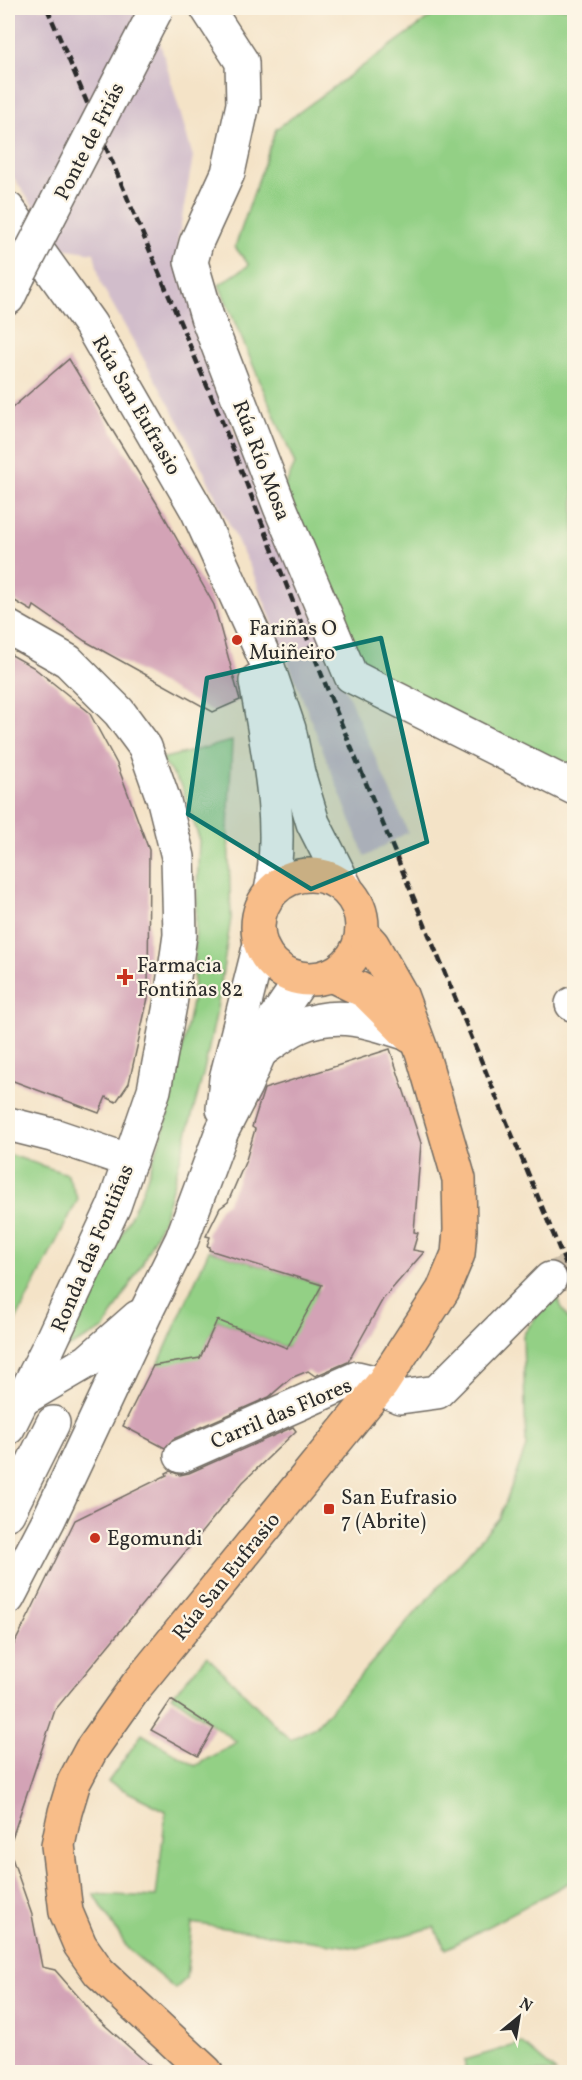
<svg xmlns="http://www.w3.org/2000/svg" width="582" height="2080" font-family="Vollkorn,serif">
<style>
.industrial{fill:#d1bdcb}
.green{fill:#93d085;stroke:#5f7e58;stroke-width:1.5}
.building{fill:#d3a3b6}
.lines{fill:none;stroke-linecap:round;stroke-linejoin:round}
.minor-tunnel{stroke:#ccbea8;stroke-width:33;stroke-dasharray:33 16;stroke-linecap:butt}
.minor-casing{stroke:#716b62;stroke-width:36}
.major-casing{stroke:#716b62;stroke-width:36}
.minor{stroke:#fff;stroke-width:33}
.major{stroke:#f8bd89;stroke-width:33}
.rail{stroke:#2b2b2b;stroke-width:4.5;stroke-dasharray:9 4.5;stroke-linecap:butt}
.minor-bridge-casing{stroke:#716b62;stroke-width:36;stroke-linecap:butt}
.minor-bridge{stroke:#fff;stroke-width:33}
.marked{fill:#0f766e;fill-opacity:0.2;stroke:#0f766e;stroke-width:4.5;stroke-linejoin:round}
.poi-dot{fill:#c8321e;stroke:#fcf5e5;stroke-width:2}
.labels{text-anchor:middle;stroke-width:4.5;stroke-linejoin:round;paint-order:stroke}
.street-label{font-size:21px;fill:#2b2b2b;stroke:#fcf5e5}
.poi-label{font-size:21px;fill:#2b2b2b;stroke:#fcf5e5;text-anchor:start}
</style>
<rect width="100%" height="100%" fill="#fcf5e5"/>
<filter id="ink" filterUnits="userSpaceOnUse"><feTurbulence type="fractalNoise" baseFrequency=".0167" numOctaves="2"/><feDisplacementMap in="SourceGraphic" scale="12" xChannelSelector="R" yChannelSelector="G"/><feConvolveMatrix kernelMatrix="1 2 1 2 8 2 1 2 1" color-interpolation-filters="sRGB"/></filter>
<filter id="wash" filterUnits="userSpaceOnUse"><feTurbulence type="fractalNoise" baseFrequency=".008" numOctaves="4" result="noise"/><feDisplacementMap in="SourceGraphic" scale="24" xChannelSelector="R" yChannelSelector="G"/><feGaussianBlur stdDeviation="1.35" result="paint"/><feColorMatrix in="noise" values="0 0 0 0 0 0 0 0 0 0 0 0 0 0 0 0 0 1.4 0 .05"/><feComposite in="paint" operator="in"/></filter>
<g filter="url(#wash)">
<rect width="100%" height="100%" fill="#f4e3c7"/>
<polygon class="industrial" points="8,8 150,8 193,157 178,240 237,441 408,832 365,857 253,573 181,425 101,284 94,253 61,248 8,169"/>
<g class="green">
<polygon points="443,8 574,8 574,770 363,675 284,488 295,464 219,285 249,265 235,247 276,129"/>
<polygon points="232,741 228,829 231,918 216,1015 203,1075 184,1145 164,1217 142,1264 104,1329 66,1349 142,1192 166,1123 193,998 199,838 182,787 161,759"/>
<polygon points="8,1154 67,1174 78,1199 8,1336"/>
<polygon points="209,1250 319,1284 311,1317 287,1348 217,1320 191,1381 158,1365"/>
<polygon points="554,1292 574,1331 574,1880 446,1949 434,1927 358,1948 192,1923 186,1979 175,1989 128,1949 94,1894 156,1897 166,1811 108,1782 142,1734 195,1766 237,1742 172,1696 207,1656 290,1740 315,1727 500,1517 526,1447 523,1335"/>
<polygon points="522,2043 556,2072 465,2072 465,2060"/>
</g>
<g id="blocks">
<g class="building">
<polygon points="69,359 156,502 214,605 240,700 213,712 85,641 34,606 32,611 8,597 8,414 12,408"/>
<polygon points="8,653 33,667 89,712 117,764 149,850 148,998 129,1083 116,1102 106,1097 99,1113 8,1079"/>
<polygon points="390,1049 421,1143 414,1232 418,1233 413,1250 424,1252 383,1299 348,1362 315,1376 308,1371 291,1378 269,1397 173,1439 165,1448 123,1426 153,1366 200,1358 217,1320 287,1348 322,1285 209,1250 210,1247 207,1246 210,1237 206,1236 220,1208 228,1202 246,1160 255,1129 252,1127 264,1089"/>
<polygon points="293,1427 296,1431 243,1482 55,1710 12,1838 8,1837 8,1656 30,1613 75,1520 167,1475 166,1473 170,1471 180,1475 189,1473"/>
<polygon points="171,1700 214,1728 198,1756 151,1730"/>
<polygon points="8,1858 12,1858 32,1915 42,1967 55,1970 98,2019 158,2073 8,2073"/>
</g>
</g>
</g>
<g filter="url(#ink)">
<use href="#blocks" fill-opacity="0" stroke="#716b62" stroke-width="1.5"/>
<g class="lines">
<polyline class="minor-tunnel" points="550,1279 574,1268"/>
<defs>
<g id="minor">
<polyline points="207,8 242,62 243,104 228,173 196,243 191,262 207,317 280,507 351,676 574,788"/>
<polyline points="8,209 90,324 197,510 266,661 289,729 298,773 313,823 347,890"/>
<polyline points="8,298 19,275"/>
<polyline points="8,627 68,661 119,712 145,747 164,801 178,857 180,935 170,1005 154,1090 114,1206 48,1348 8,1428"/>
<path d="M256 681C267 748 285 823 271 891"/>
<polyline points="572,1004 574,1004"/>
<path d="M261 1051C273 1043 286 1032 300 1026 338 1010 372 1022 408 1034"/>
<polyline points="223,1109 226,1079 260,944"/>
<polyline points="8,1124 56,1136 130,1161"/>
<polyline points="379,1388 400,1397 437,1392 550,1279"/>
<polyline points="23,1399 88,1361 138,1317"/>
<polyline points="181,1456 357,1378 382,1384"/>
<polyline points="8,1513 53,1423"/>
<polyline points="8,1598 48,1521 148,1308 182,1239 222,1131 245,1086 274,1020 302,979"/>
</g>
<g id="major">
<circle cx="310" cy="927" r="52"/>
<polyline points="331,975 366,992 410,1036"/>
<polyline points="206,2072 99,1972 80,1945 66,1912 58,1845 65,1812 74,1782 91,1750 137,1685 382,1384 443,1290 458,1254 460,1230 459,1179 422,1052 401,995 372,944 362,933"/>
</g>
</defs>
<use href="#minor" class="minor-casing"/>
<use href="#major" class="major-casing"/>
<use href="#minor" class="minor"/>
<use href="#major" class="major"/>
<polyline class="rail" points="47,8 221,419 334,706 574,1284"/>
<defs>
<polyline id="minor-bridge" points="19,275 157,8"/>
</defs>
<use href="#minor-bridge" class="minor-bridge-casing"/>
<use href="#minor-bridge" class="minor-bridge"/>
</g>
</g>
<path class="marked" d="M381 638 427 842 311 889 188 814 207 678Z"/>
<g class="poi-dot">
<circle cx="237" cy="640" r="6"/>
<path d="M122 968h6v6h6v6h-6v6h-6v-6h-6v-6h6z"/>
<rect x="323" y="1503" width="12" height="12" rx="3"/>
<circle cx="95" cy="1538" r="6"/>
</g>
<g class="labels">
<g class="street-label">
<text transform="translate(89 141) rotate(-63)" y="7">Ponte de Friás</text>
<text transform="translate(137 405) rotate(60)" y="7">Rúa San Eufrasio</text>
<text transform="translate(262 460) rotate(69)" y="7">Rúa Río Mosa</text>
<text transform="translate(92 1248) rotate(-67)" y="7">Ronda das Fontiñas</text>
<text transform="translate(281 1413) rotate(-23)" y="7">Carril das Flores</text>
<text transform="translate(226 1576) rotate(-51)" y="7">Rúa San Eufrasio</text>
</g>
<g class="poi-label">
<text x="249" y="635">Fariñas O<tspan x="249" dy="24">Muiñeiro</tspan></text>
<text x="137" y="972">Farmacia<tspan x="137" dy="24">Fontiñas 82</tspan></text>
<text x="341" y="1504">San Eufrasio<tspan x="341" dy="24">7 (Abrite)</tspan></text>
<text x="107" y="1545">Egomundi</text>
</g>
</g>
<rect width="582" height="2080" fill="none" stroke="#fcf5e5" stroke-width="30"/>
<g transform="translate(519 2017) rotate(30)" stroke="#fcf5e5" stroke-width="4.5" paint-order="stroke">
<path d="M0-4.5L10 22L0 15L-10 22Z" fill="#2b2b2b"/>
<text y="-9" font-size="16" font-weight="bold" text-anchor="middle" fill="#2b2b2b">N</text>
</g>
</svg>
